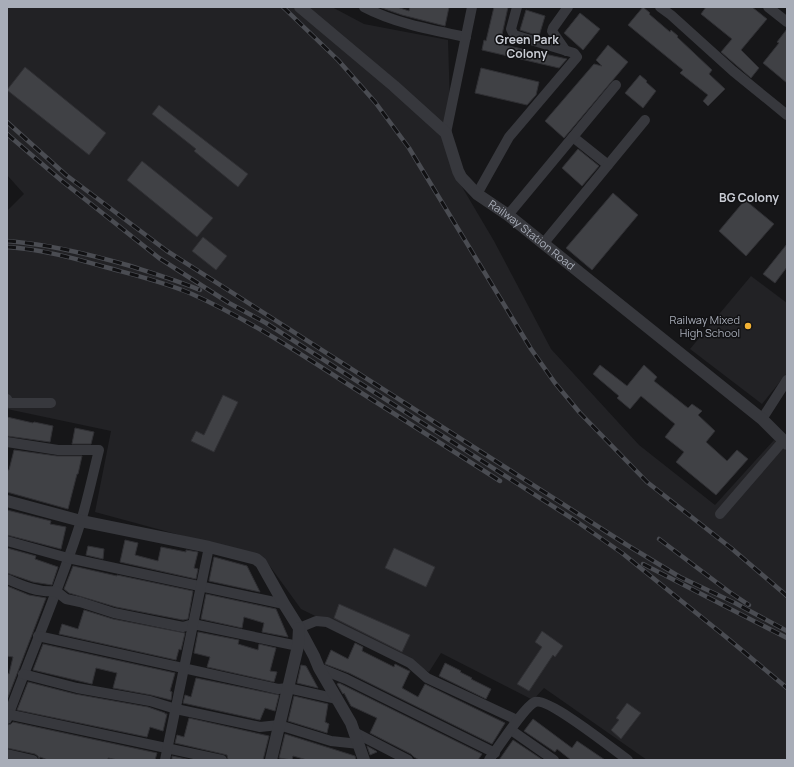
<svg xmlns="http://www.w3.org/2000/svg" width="794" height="767" font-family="Manrope,sans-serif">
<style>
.built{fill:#222225}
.building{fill:#404145;stroke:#303034}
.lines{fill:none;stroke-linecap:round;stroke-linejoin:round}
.minor{stroke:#37383d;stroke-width:10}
.tertiary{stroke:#37383d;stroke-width:12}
.rail-casing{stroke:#4a4c52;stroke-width:4.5}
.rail{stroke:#111113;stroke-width:3;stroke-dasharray:9;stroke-linecap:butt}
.poi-dot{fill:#f2b134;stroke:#111113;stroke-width:1.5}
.labels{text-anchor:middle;stroke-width:3;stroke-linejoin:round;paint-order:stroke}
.street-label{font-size:11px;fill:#a8adb8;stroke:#111113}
.poi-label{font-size:11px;fill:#a8adb8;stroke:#111113;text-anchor:end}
.neighbourhood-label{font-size:12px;font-weight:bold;fill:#c9ccd4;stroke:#111113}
</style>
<rect width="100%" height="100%" fill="#161618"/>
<g class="built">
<polygon points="7,7 332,7 364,24 448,40 452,170 494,241 551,349 639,445 715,505 774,440 787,451 787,760 647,760 544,688 533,700 441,653 429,672 301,609 264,558 95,512 111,431 7,409 7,211 24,194 7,175"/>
<polygon points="751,276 787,303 787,373 762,404 690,349"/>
</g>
<g class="building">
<polygon points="379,7 397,7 409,11 410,7 449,7 445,26 402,15"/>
<polygon points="494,7 508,7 500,44 567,59 559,68 482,50 484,40 486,41"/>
<polygon points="643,7 650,13 649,14 670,32 671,30 678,36 677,37 712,70 709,74 725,89 708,106 703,101 708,95 680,73 683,70 628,25"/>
<polygon points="706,7 752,7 767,19 741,50 759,68 751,78 721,52 732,39 701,14"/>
<polygon points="526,10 545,16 539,36 520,30"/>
<polygon points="580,13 600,29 583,50 564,33"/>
<polygon points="787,29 787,83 763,63 779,43 777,42"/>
<polygon points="608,45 628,62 564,138 545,121 594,64 602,66 596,60"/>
<polygon points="25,67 106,133 89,155 7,90"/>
<polygon points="481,68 539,82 536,95 527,105 475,93"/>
<polygon points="640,75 647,81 646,82 656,91 643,108 625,93"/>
<polygon points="159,105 248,174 238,187 194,151 196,149 152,114"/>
<polygon points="578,149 599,166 582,186 562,168"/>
<polygon points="142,161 213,218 197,237 127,180"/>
<polygon points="613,193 638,215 592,270 566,248"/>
<polygon points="745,200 774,224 746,256 719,231"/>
<polygon points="203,237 227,256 216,270 192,251"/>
<polygon points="787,244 787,267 775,283 763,274"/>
<polygon points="600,365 627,386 644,365 657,377 654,381 688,408 692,404 702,411 698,415 715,431 706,442 727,461 737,450 748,459 716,495 676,462 684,452 665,437 675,424 641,396 630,409 617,398 619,396 593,374"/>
<polygon points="223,395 238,402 214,452 191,441 196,431 204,435"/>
<polygon points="7,417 33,423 34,422 53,426 50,442 7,436"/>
<polygon points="75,428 94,432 91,444 72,444"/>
<polygon points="14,450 57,456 82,456 78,474 77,474 68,509 7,492 7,470 9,470"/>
<polygon points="7,510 51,521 50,524 66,527 61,549 7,535"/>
<polygon points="125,540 138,543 135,555 158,561 161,547 186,552 186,550 198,552 194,568 198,569 196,579 120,562"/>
<polygon points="88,546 104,549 103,559 86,555"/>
<polygon points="7,548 36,556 35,559 58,567 52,585 33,582 7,573"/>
<polygon points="394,548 435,567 426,587 385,568"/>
<polygon points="214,557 247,566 260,592 209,581"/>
<polygon points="73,566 117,576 117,575 193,591 188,619 183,620 116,607 69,593 64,589"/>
<polygon points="7,586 29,595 46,598 7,700 7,673 9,674 13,657 7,656"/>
<polygon points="206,594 276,609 288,637 262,632 264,623 244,617 242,628 201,619"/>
<polygon points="339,604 410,635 402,652 334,618"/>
<polygon points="84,610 113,619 185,633 181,650 179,649 176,660 59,634 62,624 78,629"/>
<polygon points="542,631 563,646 555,657 553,655 529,691 517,684 542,647 535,642"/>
<polygon points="198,632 239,640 238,644 258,650 259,644 276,648 270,671 277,672 274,682 207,667 210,657 194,653"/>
<polygon points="355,643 363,647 362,651 394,667 395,664 409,671 410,671 402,688 418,697 425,684 505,723 492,744 349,673 325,664 331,650 348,659"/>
<polygon points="43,644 175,673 170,691 172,692 171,700 151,695 113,688 117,673 96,668 92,684 33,670"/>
<polygon points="445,663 461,671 460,672 472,678 471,679 491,689 486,699 439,676"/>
<polygon points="301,665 306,666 318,688 297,683"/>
<polygon points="196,678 279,695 275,711 265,708 260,720 183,703 185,695 191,697"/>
<polygon points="28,682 75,694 148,707 165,713 165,714 167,714 163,731 150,727 147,737 17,710"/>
<polygon points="339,683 343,685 482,754 478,760 419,760 414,757 411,754 370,733 377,718 351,706 344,693 343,694 337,684"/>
<polygon points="294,696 328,704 325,722 329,724 327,733 288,721"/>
<polygon points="627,703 641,713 621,739 611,730 619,720 616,718"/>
<polygon points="189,718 269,736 263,760 228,760 227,755 223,754 175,743 177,735 184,737"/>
<polygon points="533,719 572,748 577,741 605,760 571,760 557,749 555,752 524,731"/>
<polygon points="13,722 157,753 155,760 118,760 108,758 108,760 48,760 40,757 39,759 38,756 35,754 7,748 7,725 11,724"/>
<polygon points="285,734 355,756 356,760 307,760 293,756 292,760 279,758"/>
<polygon points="513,740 543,760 499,760"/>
<polygon points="367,746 376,751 377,752 370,755"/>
<polygon points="172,756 191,760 172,760"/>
</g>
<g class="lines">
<g class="minor">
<path d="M364 7C394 23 432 30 466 37"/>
<polyline points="660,7 671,15 733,71 787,115"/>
<polyline points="768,7 787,22"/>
<polyline points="566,51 552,31 553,28 568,7"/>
<polyline points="446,133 472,7"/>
<polyline points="573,137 608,165"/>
<polyline points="477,194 509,137 577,57 574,53 514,35 511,29 517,7"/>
<polyline points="508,215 616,85"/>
<polyline points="543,244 645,120"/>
<polyline points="7,399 9,403 51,403"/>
<polyline points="762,419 787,380"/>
<path d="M7 442 58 450H99C93 474 88 498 81 521 60 588 31 653 7 719"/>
<polyline points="720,514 783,441"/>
<polyline points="7,541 68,558 284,604"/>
<path d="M7 579C23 586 39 593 56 591L66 599 80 602 114 613 183 627 193 624 298 646"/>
<polyline points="299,628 316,621 327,622 410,663 427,678 517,720"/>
<polyline points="38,636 278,689 288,688 337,699"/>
<polyline points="319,668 346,679 495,753"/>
<polyline points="23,674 77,688 150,701 176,709 260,727 279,725 331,741 359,744"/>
<polyline points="7,714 222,760"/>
<polyline points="511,730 554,760"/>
<polyline points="354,732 408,760"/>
<polyline points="7,754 33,760"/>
<polyline points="165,760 209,547"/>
<path d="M489 760C497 749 525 706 535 702 548 697 614 750 628 760"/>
</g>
<g class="tertiary">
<path id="s1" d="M300 7 394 86 446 133 458 171 461 177 477 194 508 215 762 419 787 444"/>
<polyline points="7,501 81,521 209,547 256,559 261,563 284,604 299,628 314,656 319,668 351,723 364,760"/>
<polyline points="271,760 298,646 299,628"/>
</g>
<defs>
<g id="rail">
<polyline points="283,7 338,60 375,102 409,148 531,349 555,383 580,413 647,482 731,548 787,596"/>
<polyline points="7,122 66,175 167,251 627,545 680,577 735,603 787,631"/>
<polyline points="7,134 62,181 159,258 229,303 266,323 576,521 622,553 726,637 787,688"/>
<path d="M7 241C48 244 88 254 127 265 152 273 176 280 200 290"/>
<path d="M7 247C40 249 73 258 105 267 134 275 164 282 192 294 247 319 298 352 349 385 399 417 450 449 500 481"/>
<polyline points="659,539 728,591 749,605"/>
<polyline points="643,564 787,638"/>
</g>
</defs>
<use href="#rail" class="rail-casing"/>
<use href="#rail" class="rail"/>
</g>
<circle class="poi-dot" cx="748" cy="326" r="4"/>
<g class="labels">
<g class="street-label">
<text dy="4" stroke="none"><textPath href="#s1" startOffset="331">Railway Station Road</textPath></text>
</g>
<g class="poi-label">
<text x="740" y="324">Railway Mixed<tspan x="740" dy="13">High School</tspan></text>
</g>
<g class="neighbourhood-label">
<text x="527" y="44">Green Park<tspan x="527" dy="14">Colony</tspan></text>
<text x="749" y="202">BG Colony</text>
</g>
</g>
<rect width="794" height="767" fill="none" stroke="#a8adb8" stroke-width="16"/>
</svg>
